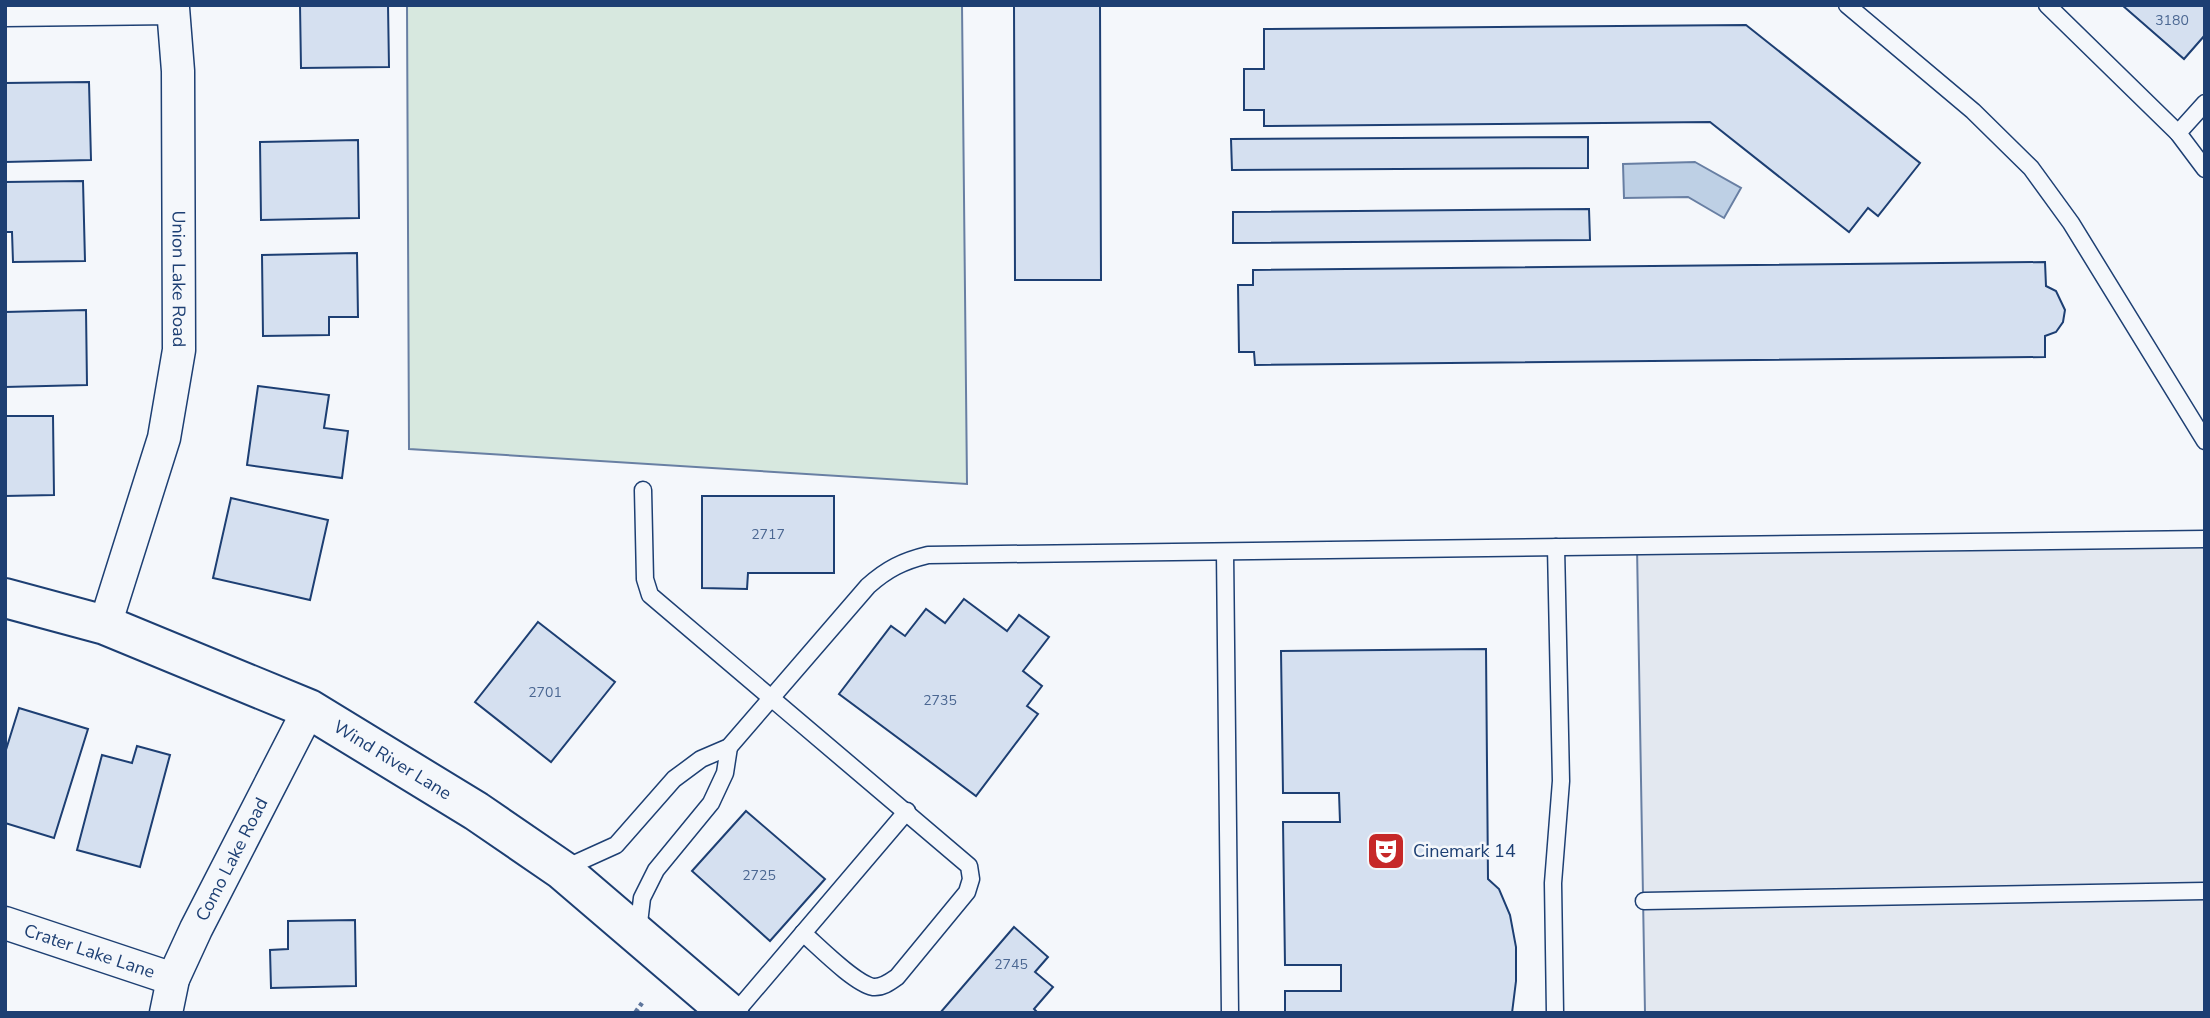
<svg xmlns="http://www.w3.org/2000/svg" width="2210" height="1018" font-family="'Nunito Sans',sans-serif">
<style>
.green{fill:#d7e8df;stroke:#687fa3;stroke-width:2}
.parking{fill:#e3e8f0;stroke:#687fa3;stroke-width:2}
.water{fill:#bed0e5;stroke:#687fa3;stroke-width:2}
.building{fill:#d5e0f0;stroke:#1d3f73;stroke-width:2}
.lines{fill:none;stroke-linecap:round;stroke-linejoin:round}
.service-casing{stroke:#1d3f73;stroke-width:19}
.minor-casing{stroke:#1d3f73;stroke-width:35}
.tertiary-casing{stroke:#1d3f73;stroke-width:42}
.path{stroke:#5e769c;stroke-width:4.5;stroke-dasharray:5 3.5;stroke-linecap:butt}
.service{stroke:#f4f7fb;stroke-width:16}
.minor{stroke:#f4f7fb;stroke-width:32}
.tertiary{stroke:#f4f7fb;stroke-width:38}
.labels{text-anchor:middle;stroke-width:5;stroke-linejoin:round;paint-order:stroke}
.number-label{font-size:14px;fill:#4b6792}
.street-label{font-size:18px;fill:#1d3f73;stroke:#f4f7fb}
.poi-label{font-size:18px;fill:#1d3f73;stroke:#f4f7fb;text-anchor:start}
</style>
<rect width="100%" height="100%" fill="#f4f7fb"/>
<polygon class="green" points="407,5 962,5 967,484 409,449"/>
<polygon class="parking" points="2205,539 2205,1013 1645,1013 1637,547"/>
<polygon class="water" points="1695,162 1741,188 1724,218 1688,197 1624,198 1623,164"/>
<g class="building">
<polygon points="300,5 388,5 389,67 301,68"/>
<polygon points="1014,5 1100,5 1101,280 1015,280"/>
<polygon points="2122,5 2205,5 2205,35 2184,59"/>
<polygon points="1746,25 1920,163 1878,216 1868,208 1849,232 1710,122 1264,126 1264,110 1244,110 1244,69 1264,69 1264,29"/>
<polygon points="89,82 91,160 5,162 5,83"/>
<polygon points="1588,137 1588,168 1232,170 1231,139"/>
<polygon points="358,140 359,218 261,220 260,142"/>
<polygon points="83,181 85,261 13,262 12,232 5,232 5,182"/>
<polygon points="1589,209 1590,240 1233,243 1233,212"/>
<polygon points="357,253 358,317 329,317 329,335 263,336 262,255"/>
<polygon points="2045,262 2046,286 2056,291 2065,310 2063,322 2056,332 2045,336 2045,357 1255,365 1254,352 1239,352 1238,285 1253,285 1253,270"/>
<polygon points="86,310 87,385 5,387 5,312"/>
<polygon points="258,386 329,395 324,428 348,431 342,478 247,465"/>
<polygon points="5,416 53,416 54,495 5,496"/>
<polygon points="702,496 834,496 834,573 748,573 747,589 702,588"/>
<polygon points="231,498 328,520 310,600 213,578"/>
<polygon points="964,599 1007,631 1019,615 1049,637 1023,671 1042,686 1027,706 1038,714 976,796 839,694 891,626 905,636 926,609 945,623"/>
<polygon points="538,622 615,682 551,762 475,702"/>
<polygon points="1486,649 1488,879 1499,889 1510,915 1516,947 1516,981 1512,1013 1285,1013 1285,991 1341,991 1341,965 1285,965 1283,822 1340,822 1339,793 1283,793 1281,651"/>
<polygon points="19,708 88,729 54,838 5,823 5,753"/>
<polygon points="137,746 170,755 140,867 77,850 102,755 132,763"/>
<polygon points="746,811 825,879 770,941 692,871"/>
<polygon points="355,920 356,986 271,988 270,950 288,949 288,921"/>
<polygon points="1014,927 1048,957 1035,972 1053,987 1034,1009 1038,1013 940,1013"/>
</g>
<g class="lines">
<defs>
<g id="service">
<polyline points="1847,5 1973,111 2031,168 2071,223 2205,441"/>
<polyline points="2047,5 2178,133 2205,169"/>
<polyline points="2178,133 2205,103"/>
<path d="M643 490 645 579 650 595 969 866 971 879 967 892 897 977C890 982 882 988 873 987 854 983 818 946 803 933"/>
<polyline points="1225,552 1230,1013"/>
<path d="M563 869 616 845 674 779 701 759 729 747 868 586C887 569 903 561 928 555L2205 539"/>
<polyline points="1644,901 2205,891"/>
<polyline points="638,931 642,898 656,870 711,803 725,773 729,747"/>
<polyline points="735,1013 907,811"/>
<polyline points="1555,1013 1553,883 1561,781 1556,547"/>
</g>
<g id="minor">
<path id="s1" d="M5 10 173 8 178 71 179 350 164 438 105 625"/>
<path id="s2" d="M5 923 173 979"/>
<path id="s3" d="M166 1013 173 979 196 929 309 709"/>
</g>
<g id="tertiary">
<path id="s4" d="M5 598 105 625 309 709 476 811 562 870 729 1013"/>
</g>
</defs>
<use href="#service" class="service-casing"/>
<use href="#minor" class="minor-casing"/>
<use href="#tertiary" class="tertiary-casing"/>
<polyline class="path" points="635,1013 642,1003"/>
<use href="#service" class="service"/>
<use href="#minor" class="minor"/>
<use href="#tertiary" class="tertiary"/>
</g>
<defs>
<symbol id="theatre-square" viewBox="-11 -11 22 22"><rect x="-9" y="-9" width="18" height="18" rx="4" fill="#c62828" stroke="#f4f7fb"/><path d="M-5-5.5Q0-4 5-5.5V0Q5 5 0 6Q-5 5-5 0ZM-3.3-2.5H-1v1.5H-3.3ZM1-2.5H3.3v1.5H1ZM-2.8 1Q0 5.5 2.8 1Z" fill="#fff"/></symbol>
</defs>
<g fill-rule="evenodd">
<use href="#theatre-square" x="1364" y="829" width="44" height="44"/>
</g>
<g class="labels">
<g class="number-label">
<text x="2172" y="25">3180</text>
<text x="768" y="539">2717</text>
<text x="545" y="697">2701</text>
<text x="940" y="705">2735</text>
<text x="759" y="880">2725</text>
<text x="1011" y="969">2745</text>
</g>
<g class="street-label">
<text dy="6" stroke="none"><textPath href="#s1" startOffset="439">Union Lake Road</textPath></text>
<text dy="6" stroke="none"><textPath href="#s4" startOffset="422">Wind River Lane</textPath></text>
<text dy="6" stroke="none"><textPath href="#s3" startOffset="168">Como Lake Road</textPath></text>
<text dy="6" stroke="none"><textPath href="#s2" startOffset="89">Crater Lake Lane</textPath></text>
</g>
<g class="poi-label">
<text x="1413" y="857">Cinemark 14</text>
</g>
</g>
<rect width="2210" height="1018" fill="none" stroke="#1d3f73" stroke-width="14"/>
</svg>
